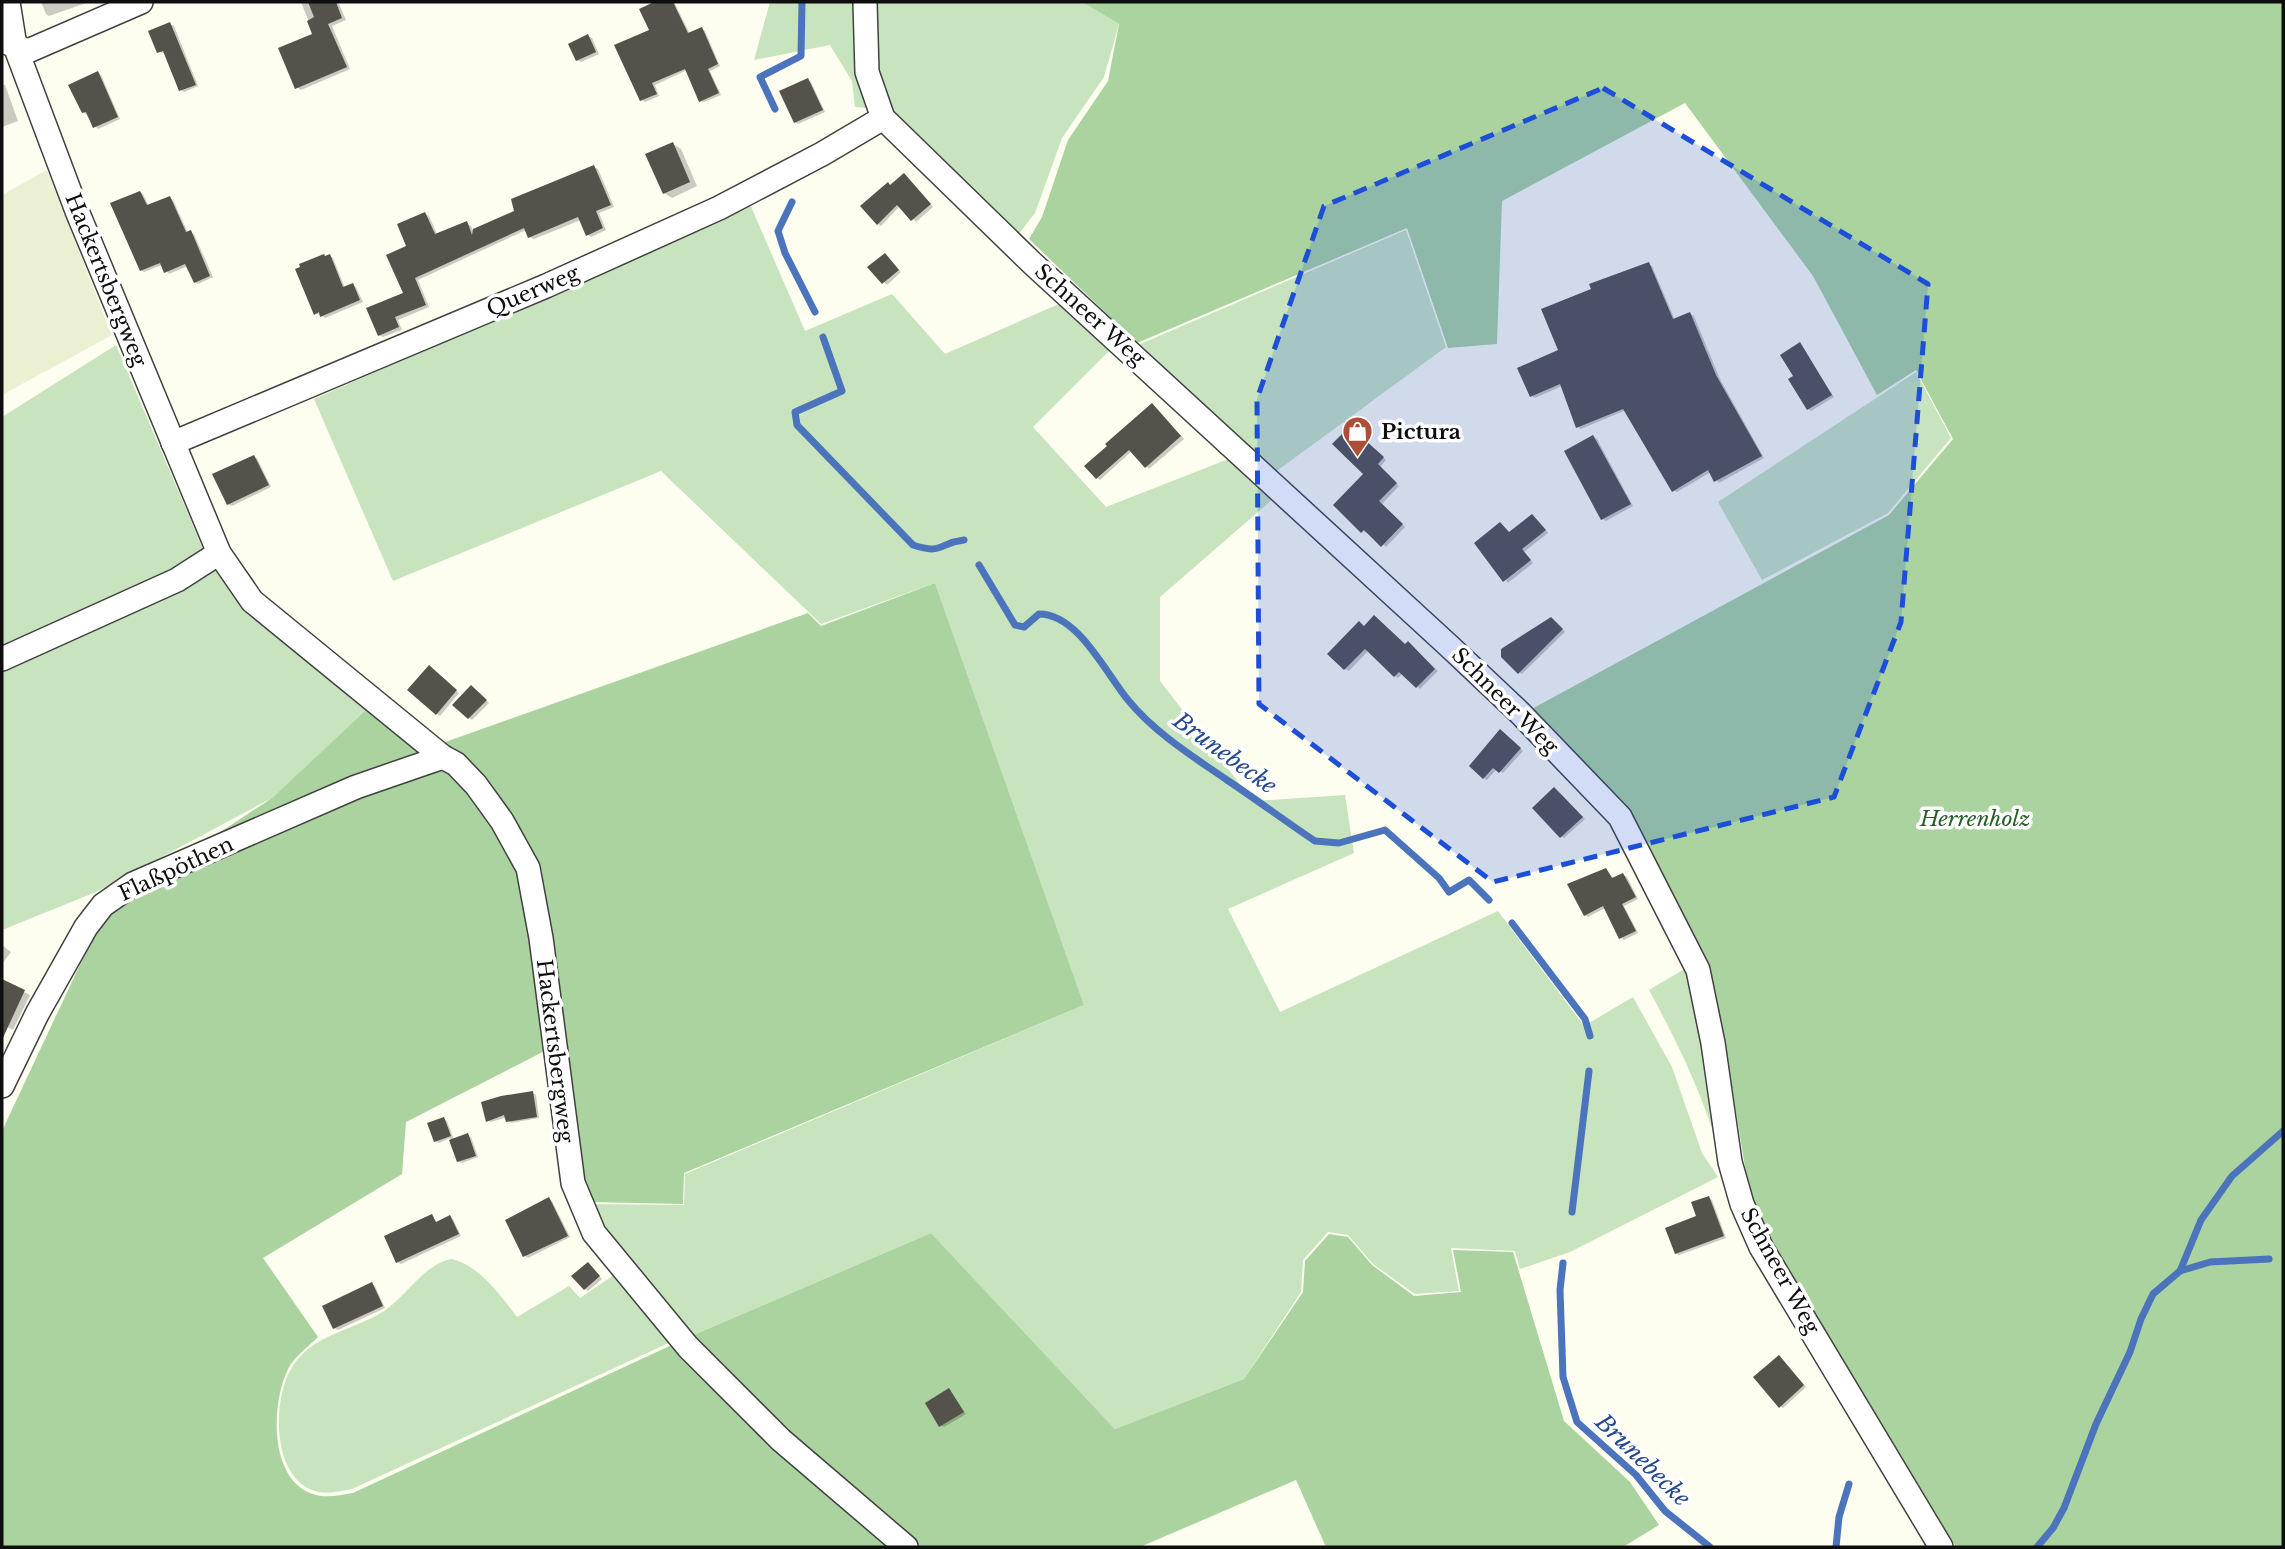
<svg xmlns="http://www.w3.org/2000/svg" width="2285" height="1549" font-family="'Libre Baskerville',serif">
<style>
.farmland{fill:#ecf0d3}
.green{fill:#c8e4be}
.forest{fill:#aad39f}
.shadow{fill:#0003}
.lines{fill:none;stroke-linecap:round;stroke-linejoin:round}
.stream{stroke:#4b74bd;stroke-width:7}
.building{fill:#55514b}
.street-casing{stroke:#414141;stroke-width:26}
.street{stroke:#fff;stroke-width:23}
.marked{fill:#1d4ed8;fill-opacity:0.2;stroke:#1d4ed8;stroke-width:5;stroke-dasharray:14 9;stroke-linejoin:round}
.labels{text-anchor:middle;stroke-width:7;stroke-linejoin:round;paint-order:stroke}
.street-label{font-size:21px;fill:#0e0e0e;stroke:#fff}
.poi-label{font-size:21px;font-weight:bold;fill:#0e0e0e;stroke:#fff;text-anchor:start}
.park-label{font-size:21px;font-style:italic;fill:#265e28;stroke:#fff}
.water-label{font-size:23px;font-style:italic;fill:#264890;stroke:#fff}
</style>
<rect width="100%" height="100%" fill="#fdfdf0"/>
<polygon class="farmland" points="47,170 112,335 2,395 2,195"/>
<g class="green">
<polygon points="770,2 1082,2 1119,24 1104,77 1062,138 1035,213 1017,236 882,109 855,107 852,81 830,45 754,60"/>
<polygon points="749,202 805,331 892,294 945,354 1061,303 1110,350 1033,427 1106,507 1231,458 1273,499 1160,597 1160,681 1253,801 1345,795 1354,853 1228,909 1280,1012 1498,911 1584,1026 1633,997 1672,1067 1702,1153 1718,1177 1570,1252 1520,1269 1515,1251 1451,1248 1459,1291 1415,1294 1373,1264 1348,1235 1328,1232 1303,1260 1301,1292 1244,1379 1115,1429 931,1233 689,1337 604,1233 591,1204 684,1205 685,1174 1084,1005 935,583 821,624 661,471 393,581 314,399 500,317"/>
<polygon points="1406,230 1446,347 1274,473 1138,345"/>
<polygon points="116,345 203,549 171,578 2,650 2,417"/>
<polygon points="1916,372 1951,438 1888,513 1762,580 1718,502"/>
<polygon points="214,569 247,607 284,643 369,707 272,798 96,892 2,930 2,667"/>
<path d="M1688 967 1694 980 1716 1141C1699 1086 1676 1040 1649 990Z"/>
<path d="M451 1259C478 1264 501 1296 517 1317L569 1286 580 1298 614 1275 673 1341 352 1489C340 1491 326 1495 315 1491 272 1478 272 1401 291 1369 311 1334 353 1331 384 1311 407 1296 423 1265 451 1259Z"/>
</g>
<g class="forest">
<polygon points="1082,2 2283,2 2283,1547 1956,1547 1771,1240 1753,1201 1746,1173 1724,1039 1706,967 1629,813 1528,711 1889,515 1953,439 1916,370 1877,395 1813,276 1685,103 1502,201 1497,344 1448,348 1407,228 1137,343 1029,239 1042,217 1068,140 1108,81 1119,24"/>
<path d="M935 583 1084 1005 684 1173 683 1204 590 1202 580 1179 560 1043 406 1122 402 1174 263 1258 318 1337C308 1347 294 1357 288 1369 271 1403 268 1483 316 1495 327 1498 341 1495 353 1493L689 1337 931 1233 1115 1429 1244 1379 1303 1292 1305 1261 1329 1234 1348 1237 1372 1265 1414 1296 1461 1292 1453 1250 1513 1252 1564 1421 1630 1482 1659 1525 1623 1547H1326L1296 1480 1140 1547H2V1131L107 907 272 798 369 707 423 750 808 613 821 626Z"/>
</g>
<g class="shadow">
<polygon points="41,2 89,2 49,16 46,14"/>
<polygon points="301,2 338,2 346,20 332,26 350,69 301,90 296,87 314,35"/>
<polygon points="658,2 674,2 690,34 701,29 705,31 720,66 710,71 721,95 704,102 700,101 687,70 655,85 659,96 645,102 642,100 651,30 641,10"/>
<polygon points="170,24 174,26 198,86 184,92 181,90 165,53 159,52"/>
<polygon points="588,36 592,38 599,54 581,62 577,60"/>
<polygon points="98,73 101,75 120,119 98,129 84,112"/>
<polygon points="808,80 811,82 825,112 798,124 795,122"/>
<polygon points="2,84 5,85 18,121 2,127"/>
<polygon points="673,144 681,149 697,186 672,198 664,193"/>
<polygon points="594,167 598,169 614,207 599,213 606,230 591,237 587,234 581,220 534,239 529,237 526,230 418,280 429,307 398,320 402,330 383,337 379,335 405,294 409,247 425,214 429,216 437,234 467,223 471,226 473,231 516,212"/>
<polygon points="907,177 933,207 916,222 900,206 881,226 878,224 891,186"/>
<polygon points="140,192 143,194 149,206 170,198 173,200 188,233 194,234 213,277 198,284 195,282 188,266 169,274 162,265 144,272 141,270"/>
<polygon points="330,256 333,258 345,288 353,285 356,287 363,302 325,318 316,313"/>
<polygon points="888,257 901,272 887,285 870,267"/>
<polygon points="1648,264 1652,266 1675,320 1690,314 1694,316 1720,379 1764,458 1719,483 1711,472 1677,492 1673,490 1626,410 1581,429 1578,427 1562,386 1535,398 1532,396 1560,351"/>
<polygon points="1800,345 1834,397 1811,411 1808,409 1795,377"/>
<polygon points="1152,405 1184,439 1149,469 1132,451 1100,480 1097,478"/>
<polygon points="1356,428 1368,441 1367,442 1386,460 1380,467 1399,486 1382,504 1405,527 1386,547 1368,531 1366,533 1363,531 1365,474"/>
<polygon points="1593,437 1597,439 1633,506 1606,521 1602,519"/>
<polygon points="254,457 257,458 271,487 232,506 228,504"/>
<polygon points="1532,516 1548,533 1524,552 1533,563 1508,583 1477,543 1500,524 1510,534"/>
<polygon points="1555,621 1565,632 1522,674 1519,672"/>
<polygon points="1364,627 1406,646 1411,645 1438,671 1420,689 1403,673 1398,678 1395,676 1369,650 1349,671 1345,669 1329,654"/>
<polygon points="432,669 459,693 440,716 437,714"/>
<polygon points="474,689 489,703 472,720 469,718"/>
<polygon points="1504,733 1523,751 1503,773 1497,769 1487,780 1484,778"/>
<polygon points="1558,791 1585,819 1564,838 1561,836"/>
<polygon points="1606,870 1614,879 1623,875 1627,877 1638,899 1624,906 1638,933 1624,940 1621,938 1605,908 1588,917 1585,915"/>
<polygon points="2,945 11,952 2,964"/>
<polygon points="2,981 30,995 13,1030 2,1024"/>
<polygon points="532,1093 536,1095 539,1118 511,1123 507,1117 491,1122 487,1120"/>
<polygon points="444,1119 447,1121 454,1140 468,1135 471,1137 478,1157 462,1163 458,1161 450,1138 439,1143 435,1141"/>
<polygon points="1709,1198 1712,1200 1726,1238 1679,1255 1676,1253"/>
<polygon points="549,1199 552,1201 570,1237 528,1258 525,1256"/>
<polygon points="450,1217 453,1219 461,1236 401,1264 397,1262 438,1231"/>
<polygon points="588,1264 602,1279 588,1291 585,1289"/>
<polygon points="372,1284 375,1286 385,1308 338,1330 334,1328"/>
<polygon points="1780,1358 1806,1387 1783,1408 1780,1406"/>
<polygon points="949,1390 966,1414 944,1427 940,1425"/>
</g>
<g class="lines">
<g class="stream">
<polyline points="775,109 760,77 801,56 802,2"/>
<polyline points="792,202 778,231 785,253 815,312"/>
<path d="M823 337 842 391 795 412 797 425 913 545C943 555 938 543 964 540"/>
<path d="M979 565 1015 625 1024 627 1039 614C1078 614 1105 672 1128 700 1155 733 1192 756 1227 780 1257 800 1285 821 1315 841L1339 843 1385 830 1439 878 1449 892 1469 880 1489 900"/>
<polyline points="1512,923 1585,1019 1590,1036"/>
<polyline points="1572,1212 1589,1071"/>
<polyline points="1563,1263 1560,1290 1563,1377 1577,1422 1636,1475 1665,1511 1710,1547"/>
<polyline points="2180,1271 2210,1262 2269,1259"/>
<polyline points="1836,1547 1839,1517 1849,1484"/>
<polyline points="2037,1547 2053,1528 2064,1508 2096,1424 2130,1352 2141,1319 2153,1294 2180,1271 2201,1220 2232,1176 2283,1131"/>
</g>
</g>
<g class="building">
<polygon points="308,2 336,2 342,18 328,24 347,67 295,89 278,48 312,34 307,21 314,17"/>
<polygon points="654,2 673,2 688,33 702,27 718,64 708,69 719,93 699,102 685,69 652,83 657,94 640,101 614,45 649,30 639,9"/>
<polygon points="170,22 196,85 179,91 163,51 157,53 148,31"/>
<polygon points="588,34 596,52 576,61 568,44"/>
<polygon points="98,71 118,117 93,128 86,112 82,113 68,85"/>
<polygon points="808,78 823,110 794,123 779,91"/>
<polygon points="673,142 690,182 663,194 645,154"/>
<polygon points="594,165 611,205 596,211 603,228 586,236 578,217 528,238 524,228 415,278 426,305 395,317 399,327 378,336 366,308 403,293 386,255 406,246 397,224 425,212 435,234 467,221 472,235 473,229 514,211 511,199"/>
<polygon points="904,173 931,204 911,221 897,205 877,225 860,206 888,182 890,185"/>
<polygon points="140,191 147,205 170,196 186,232 191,230 210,276 194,283 185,264 164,273 160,263 140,271 110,203"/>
<polygon points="885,253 899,270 882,284 867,267"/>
<polygon points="324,254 325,256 330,254 343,287 353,283 360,300 320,317 319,312 314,315 295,269 300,267 299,264"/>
<polygon points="1649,262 1673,319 1690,312 1716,375 1762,456 1714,482 1708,470 1672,492 1623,409 1576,428 1560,384 1530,397 1517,368 1558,350 1541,309 1591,289 1589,284"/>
<polygon points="1800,342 1832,395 1807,410 1788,379 1793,376 1780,355"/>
<polygon points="1152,403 1181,436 1145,468 1129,450 1096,479 1084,466 1107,446 1105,444"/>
<polygon points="1352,424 1366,438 1365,440 1384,457 1378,464 1397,483 1379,501 1403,524 1381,547 1364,530 1361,533 1333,505 1363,474 1332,444"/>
<polygon points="1593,435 1631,504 1601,520 1564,451"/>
<polygon points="254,455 269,485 227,505 212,474"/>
<polygon points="1532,514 1546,530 1522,549 1531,560 1503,582 1474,543 1500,522 1509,532"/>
<polygon points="1374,615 1405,644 1408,641 1435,669 1416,688 1399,672 1394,677 1365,649 1344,670 1327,654 1359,621 1364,626"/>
<polygon points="1551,617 1563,629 1518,674 1501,657 1501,649"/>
<polygon points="429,665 457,690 436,715 407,690"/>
<polygon points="471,685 487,700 468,719 452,705"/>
<polygon points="1500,729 1521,748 1499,773 1493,768 1483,779 1469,766"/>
<polygon points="1554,787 1583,817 1560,838 1532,808"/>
<polygon points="1606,868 1612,878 1623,873 1636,897 1622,904 1636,931 1619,939 1603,906 1584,916 1567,884"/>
<polygon points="2,979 25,990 2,1040"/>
<polygon points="533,1091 537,1117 506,1122 504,1115 486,1122 481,1102 501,1096"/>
<polygon points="444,1117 451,1136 434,1142 427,1123"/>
<polygon points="468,1133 476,1156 457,1162 449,1140"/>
<polygon points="1709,1196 1724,1236 1675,1254 1665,1228 1696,1216 1691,1202"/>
<polygon points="549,1197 568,1236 523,1257 505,1220"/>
<polygon points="432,1214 436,1222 450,1215 459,1234 396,1263 384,1236"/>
<polygon points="588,1262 600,1276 584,1290 571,1276"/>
<polygon points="372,1282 383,1306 333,1329 322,1306"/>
<polygon points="1779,1355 1804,1385 1779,1408 1753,1377"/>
<polygon points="949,1388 964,1412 939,1427 925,1403"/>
</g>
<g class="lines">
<defs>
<g id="street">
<polyline points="8,2 15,46 77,211 219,553 252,601 443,757 456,764 476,785 502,821 528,868 541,938 573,1183 594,1233 688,1347 781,1440 906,1547"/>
<polyline points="865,2 867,72 883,118 1032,263 1449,646 1520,713 1620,817 1698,970 1713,1043 1730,1162 1742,1204 1761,1247 1941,1547"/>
<polyline points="5,42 28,51 141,2"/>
<polyline points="173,443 546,286 719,208 822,154 883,118"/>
<polyline points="2,659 177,580 219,553"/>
<polyline points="2,1086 37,1014 86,927 103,905 133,884 356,787 443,757"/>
</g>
</defs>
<use href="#street" class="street-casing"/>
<use href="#street" class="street"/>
</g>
<path class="marked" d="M1603 88 1928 284 1901 622 1834 797 1493 882 1259 704 1257 399 1324 206Z"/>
<defs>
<symbol id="shop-pin" viewBox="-11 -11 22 30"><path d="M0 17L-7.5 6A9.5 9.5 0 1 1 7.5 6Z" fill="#ad4e37" stroke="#fff"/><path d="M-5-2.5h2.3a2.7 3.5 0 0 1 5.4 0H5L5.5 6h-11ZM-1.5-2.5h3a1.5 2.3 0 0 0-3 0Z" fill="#fff"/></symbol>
</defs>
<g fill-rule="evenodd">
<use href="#shop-pin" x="1340" y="414" width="35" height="47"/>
</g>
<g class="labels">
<g class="street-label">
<text transform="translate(106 280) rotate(68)" y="7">Hackertsbergweg</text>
<text transform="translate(533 291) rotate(-23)" y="7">Querweg</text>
<text transform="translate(1090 315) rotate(42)" y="7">Schneer Weg</text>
<text transform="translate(1505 701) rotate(45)" y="7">Schneer Weg</text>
<text transform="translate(176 869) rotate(-25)" y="7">Flaßpöthen</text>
<text transform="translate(555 1051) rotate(83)" y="7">Hackertsbergweg</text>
<text transform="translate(1780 1271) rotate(61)" y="7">Schneer Weg</text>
</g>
<g class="poi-label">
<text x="1381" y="439">Pictura</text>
</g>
<g class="park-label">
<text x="1975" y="826">Herrenholz</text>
</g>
<g class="water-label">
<text transform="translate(1225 753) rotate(36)" y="8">Brunebecke</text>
<text transform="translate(1643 1460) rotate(44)" y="8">Brunebecke</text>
</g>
</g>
<rect width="2285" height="1549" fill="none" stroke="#0e0e0e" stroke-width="7"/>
</svg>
